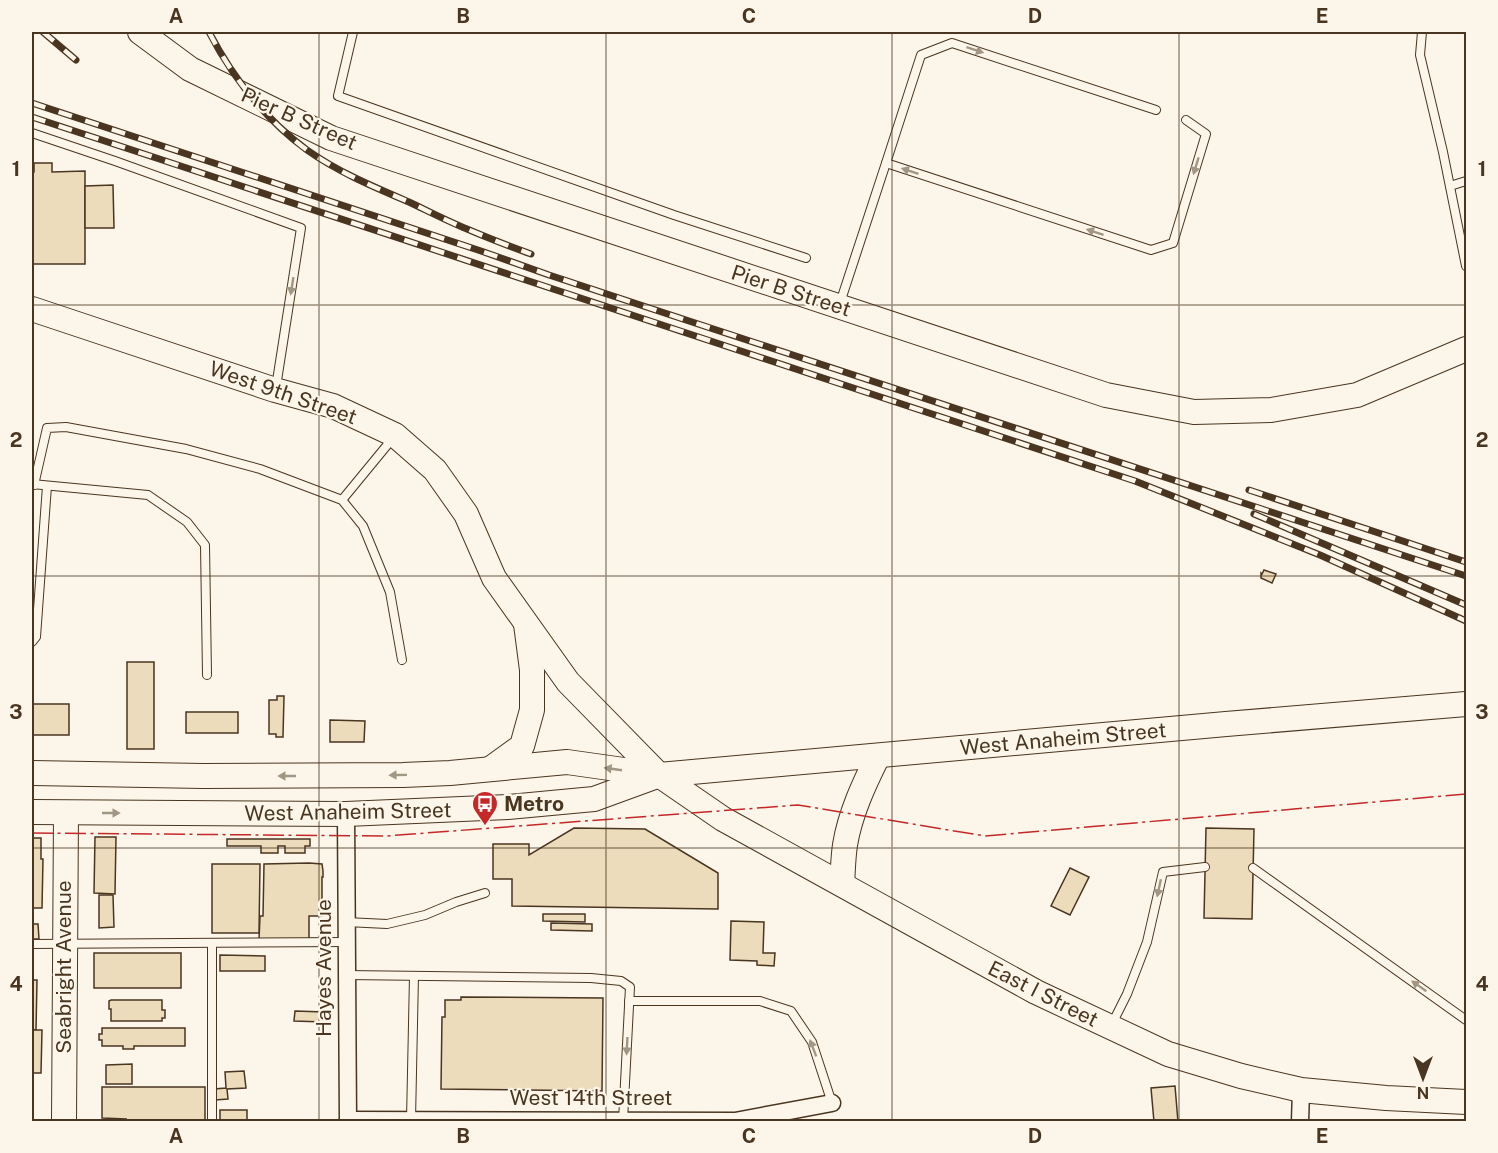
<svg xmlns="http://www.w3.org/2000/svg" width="1498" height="1153" font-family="'Public Sans',sans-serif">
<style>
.building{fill:#ecdcbc;stroke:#4a3520;stroke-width:1.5}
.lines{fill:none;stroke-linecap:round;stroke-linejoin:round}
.lane-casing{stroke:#4a3520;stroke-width:10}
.street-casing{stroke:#4a3520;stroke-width:19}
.secondary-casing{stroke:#4a3520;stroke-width:26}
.lane{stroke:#fbf6e9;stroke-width:8}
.street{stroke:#fbf6e9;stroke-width:16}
.secondary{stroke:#fbf6e9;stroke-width:24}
.rail-casing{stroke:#4a3520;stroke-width:7}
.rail{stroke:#fbf6e9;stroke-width:4.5;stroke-dasharray:14;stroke-linecap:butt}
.power{stroke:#c62828;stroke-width:1.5;stroke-dasharray:21 4.5 3 4.5;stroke-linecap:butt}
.oneway{fill:#a29684}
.grid{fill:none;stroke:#4a3520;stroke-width:1.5;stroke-opacity:0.55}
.labels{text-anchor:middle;stroke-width:4.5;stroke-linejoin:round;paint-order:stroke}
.street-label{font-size:21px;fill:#4a3520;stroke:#fbf6e9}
.poi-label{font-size:21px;font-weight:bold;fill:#4a3520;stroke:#fbf6e9;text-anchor:start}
.neatline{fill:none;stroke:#4a3520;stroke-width:2}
.grid-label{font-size:20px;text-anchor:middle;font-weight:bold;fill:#4a3520}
</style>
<rect width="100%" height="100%" fill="#fbf6e9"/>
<g class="building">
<polygon points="34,163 52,163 52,172 85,171 85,264 32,264 32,172 34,172"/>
<polygon points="113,185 114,228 85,228 85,186"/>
<polygon points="1264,570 1276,574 1272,583 1261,578 1261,573 1262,574"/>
<rect x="127" y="662" width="27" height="87"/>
<polygon points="277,696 284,696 283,737 276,737 276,734 269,734 269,700 277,700"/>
<rect x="32" y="704" width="37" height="31"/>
<rect x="186" y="712" width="52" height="21"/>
<polygon points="330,720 365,721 364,742 330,742"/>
<polygon points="574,828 645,829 718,873 718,909 512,906 512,879 493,879 493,844 529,844 529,855"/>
<polygon points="1206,828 1254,829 1252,919 1204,918"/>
<polygon points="95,837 116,837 115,894 94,893"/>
<polygon points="32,838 41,838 41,859 43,859 42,908 32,908"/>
<polygon points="227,839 310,839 310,846 305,846 305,853 285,853 285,846 278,846 278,853 261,853 261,846 227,846"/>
<polygon points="309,863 322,864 323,871 323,877 322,877 322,916 309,916 309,940 259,940 260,916 263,916 264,864"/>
<polygon points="212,864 260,864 259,933 212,933"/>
<polygon points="1070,868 1089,877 1070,915 1051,906"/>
<polygon points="99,895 113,895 114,927 99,928"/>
<polygon points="543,914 585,914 585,922 543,921"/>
<polygon points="731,921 764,922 763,953 775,953 774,966 757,965 757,961 730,960"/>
<polygon points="551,923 592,924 592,931 551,930"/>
<polygon points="32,924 38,924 39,939 32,939"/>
<rect x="94" y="953" width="87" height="35"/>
<polygon points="220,955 265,956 265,971 220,971"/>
<polygon points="32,980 37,980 36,1030 32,1030"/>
<polygon points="461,997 603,998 602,1091 441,1089 442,1017 445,1017 445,1000 461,1000"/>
<polygon points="111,1000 162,1000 162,1010 165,1010 165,1018 162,1018 162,1021 111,1021 111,1009 109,1009 109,1001"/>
<polygon points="295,1011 324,1012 324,1022 294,1021"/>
<polygon points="102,1028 185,1028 185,1046 134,1046 134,1049 123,1049 123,1046 102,1046 102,1040 99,1040 99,1034 102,1034"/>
<polygon points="32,1030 42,1030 41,1073 32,1073"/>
<polygon points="132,1064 132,1084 106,1084 106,1065"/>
<polygon points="244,1071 246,1088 227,1089 228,1099 215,1100 214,1089 226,1088 225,1072"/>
<polygon points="1175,1086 1178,1122 1154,1122 1151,1088"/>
<polygon points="102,1087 205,1087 205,1122 125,1122 126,1119 102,1118"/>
<rect x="220" y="1110" width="27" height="12"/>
</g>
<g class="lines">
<defs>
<g id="lane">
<polyline points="353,32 338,96 674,215 806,258"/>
<polyline points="1422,32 1420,55 1443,152 1466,266"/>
<polyline points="1156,110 952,43 921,55 886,163 1151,250 1173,243 1206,134 1186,120"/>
<polyline points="32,133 115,161 301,228 276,387"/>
<polyline points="1450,186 1466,181"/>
<polyline points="840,303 886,163"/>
<polyline points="32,484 148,495 187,522 205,545 207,675"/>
<polyline points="34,485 47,428 66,427 186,449 260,469 342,500 363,526 390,592 402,660"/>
<polyline points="342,500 393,438"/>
<polyline points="32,642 36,637 47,486"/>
<polyline points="1253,868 1466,1020"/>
<polyline points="346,922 387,924 425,915 456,902 485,893"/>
<polyline points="32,944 346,942"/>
<polyline points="346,975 591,978 621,981 630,987 623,1121"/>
<polyline points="629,1001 760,1001 791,1011 812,1042 832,1103"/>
<polyline points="1112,1024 1127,994 1147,942 1163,872 1205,867"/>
<polyline points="411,1120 414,976"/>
<polyline points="212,1122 212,943"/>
</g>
<g id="street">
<polyline points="346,814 348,1122"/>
<polyline points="348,1120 735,1121 832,1103"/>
<polyline points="1300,1122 1301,1090"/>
</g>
<g id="secondary">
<polyline points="140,32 190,69 331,138 1106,395 1194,412 1271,410 1357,395 1466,349"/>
<polyline points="32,309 275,390 333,406 395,435 435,470 466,514 494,578 568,682 659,775 723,819 1036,992 1168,1054 1241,1076 1301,1090 1386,1098 1466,1102"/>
<polyline points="490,769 522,746 532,710 532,670 526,624"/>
<polyline points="32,773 203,776 403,775 450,773 567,762 659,775 1226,724 1466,704"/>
<polyline points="32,812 346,814 508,807 594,799 657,776"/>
<path d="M842 884C843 871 843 858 845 845 850 814 864 784 878 756"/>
<polyline points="64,1122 66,813"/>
</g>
</defs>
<use href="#lane" class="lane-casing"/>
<use href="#street" class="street-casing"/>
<use href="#secondary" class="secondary-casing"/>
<use href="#lane" class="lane"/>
<use href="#street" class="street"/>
<use href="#secondary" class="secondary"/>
<defs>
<g id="rail">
<polyline points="43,32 76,60"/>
<path d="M209 32C233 78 265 119 307 150 338 172 374 187 409 202 428 211 447 221 467 229 488 238 509 246 531 254"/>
<polyline points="32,103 481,251 549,275 1466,576"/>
<polyline points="32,117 1135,481 1320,555 1466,621"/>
<polyline points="1249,490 1466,562"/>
<polyline points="1254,514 1466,605"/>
</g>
</defs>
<use href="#rail" class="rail-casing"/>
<use href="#rail" class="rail"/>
<polyline class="power" points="32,833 386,836 798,805 985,836 1466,794"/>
</g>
<defs><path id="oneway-solid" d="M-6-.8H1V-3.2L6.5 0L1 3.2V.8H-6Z" transform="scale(1.5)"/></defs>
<g class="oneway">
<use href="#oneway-solid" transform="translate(975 50) rotate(18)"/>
<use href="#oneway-solid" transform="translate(1196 166) rotate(107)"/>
<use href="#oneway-solid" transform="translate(910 171) rotate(-162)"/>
<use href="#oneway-solid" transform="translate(1095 232) rotate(-162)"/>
<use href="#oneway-solid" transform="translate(292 286) rotate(99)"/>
<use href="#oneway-solid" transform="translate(613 769) rotate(-172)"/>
<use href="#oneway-solid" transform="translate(398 775) rotate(179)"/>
<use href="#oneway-solid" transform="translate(287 776) rotate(180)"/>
<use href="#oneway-solid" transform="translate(111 813)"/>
<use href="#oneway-solid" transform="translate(1159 888) rotate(102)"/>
<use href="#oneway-solid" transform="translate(1419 986) rotate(-145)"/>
<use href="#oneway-solid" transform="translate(627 1046) rotate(93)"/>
<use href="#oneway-solid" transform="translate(813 1048) rotate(-111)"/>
</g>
<path class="grid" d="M319 32V1122M606 32V1122M892 32V1122M1179 32V1122M32 305H1466M32 576H1466M32 848H1466"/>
<defs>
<symbol id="bus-pin" viewBox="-11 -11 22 30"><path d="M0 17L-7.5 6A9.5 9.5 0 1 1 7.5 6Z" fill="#c62828" stroke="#fbf6e9"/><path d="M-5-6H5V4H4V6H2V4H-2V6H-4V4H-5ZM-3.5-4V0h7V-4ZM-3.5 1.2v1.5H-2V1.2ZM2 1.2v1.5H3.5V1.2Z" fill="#fff"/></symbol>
</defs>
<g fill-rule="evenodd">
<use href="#bus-pin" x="470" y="789" width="30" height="40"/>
</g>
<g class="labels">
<g class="street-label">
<text transform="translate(299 119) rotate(24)" y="7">Pier B Street</text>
<text transform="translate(791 291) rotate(18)" y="7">Pier B Street</text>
<text transform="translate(283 393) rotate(19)" y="7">West 9th Street</text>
<text transform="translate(1063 739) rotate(-5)" y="7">West Anaheim Street</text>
<text transform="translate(348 812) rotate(-1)" y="7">West Anaheim Street</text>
<text transform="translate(64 967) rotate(-90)" y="7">Seabright Avenue</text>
<text transform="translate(324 968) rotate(-90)" y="7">Hayes Avenue</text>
<text transform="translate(1043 994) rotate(27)" y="7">East I Street</text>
<text x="591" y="1105">West 14th Street</text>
</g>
<g class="poi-label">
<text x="504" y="811">Metro</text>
</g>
</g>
<rect width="1498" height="1153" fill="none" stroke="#fbf6e9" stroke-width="66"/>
<g transform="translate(1423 1078) rotate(180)" stroke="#fbf6e9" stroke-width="4.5" paint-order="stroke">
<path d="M0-4.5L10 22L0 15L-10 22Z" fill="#4a3520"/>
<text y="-9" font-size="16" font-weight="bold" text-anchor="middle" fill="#4a3520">N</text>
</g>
<rect x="33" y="33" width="1432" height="1087" class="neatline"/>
<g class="grid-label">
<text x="176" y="23">A</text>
<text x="463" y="23">B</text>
<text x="749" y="23">C</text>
<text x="1035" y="23">D</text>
<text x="1322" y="23">E</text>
<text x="16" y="176">1</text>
<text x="1482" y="176">1</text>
<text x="16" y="447">2</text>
<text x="1482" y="447">2</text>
<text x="16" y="719">3</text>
<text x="1482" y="719">3</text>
<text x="16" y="991">4</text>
<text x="1482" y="991">4</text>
<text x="176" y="1143">A</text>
<text x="463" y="1143">B</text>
<text x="749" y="1143">C</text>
<text x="1035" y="1143">D</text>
<text x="1322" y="1143">E</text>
</g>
</svg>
